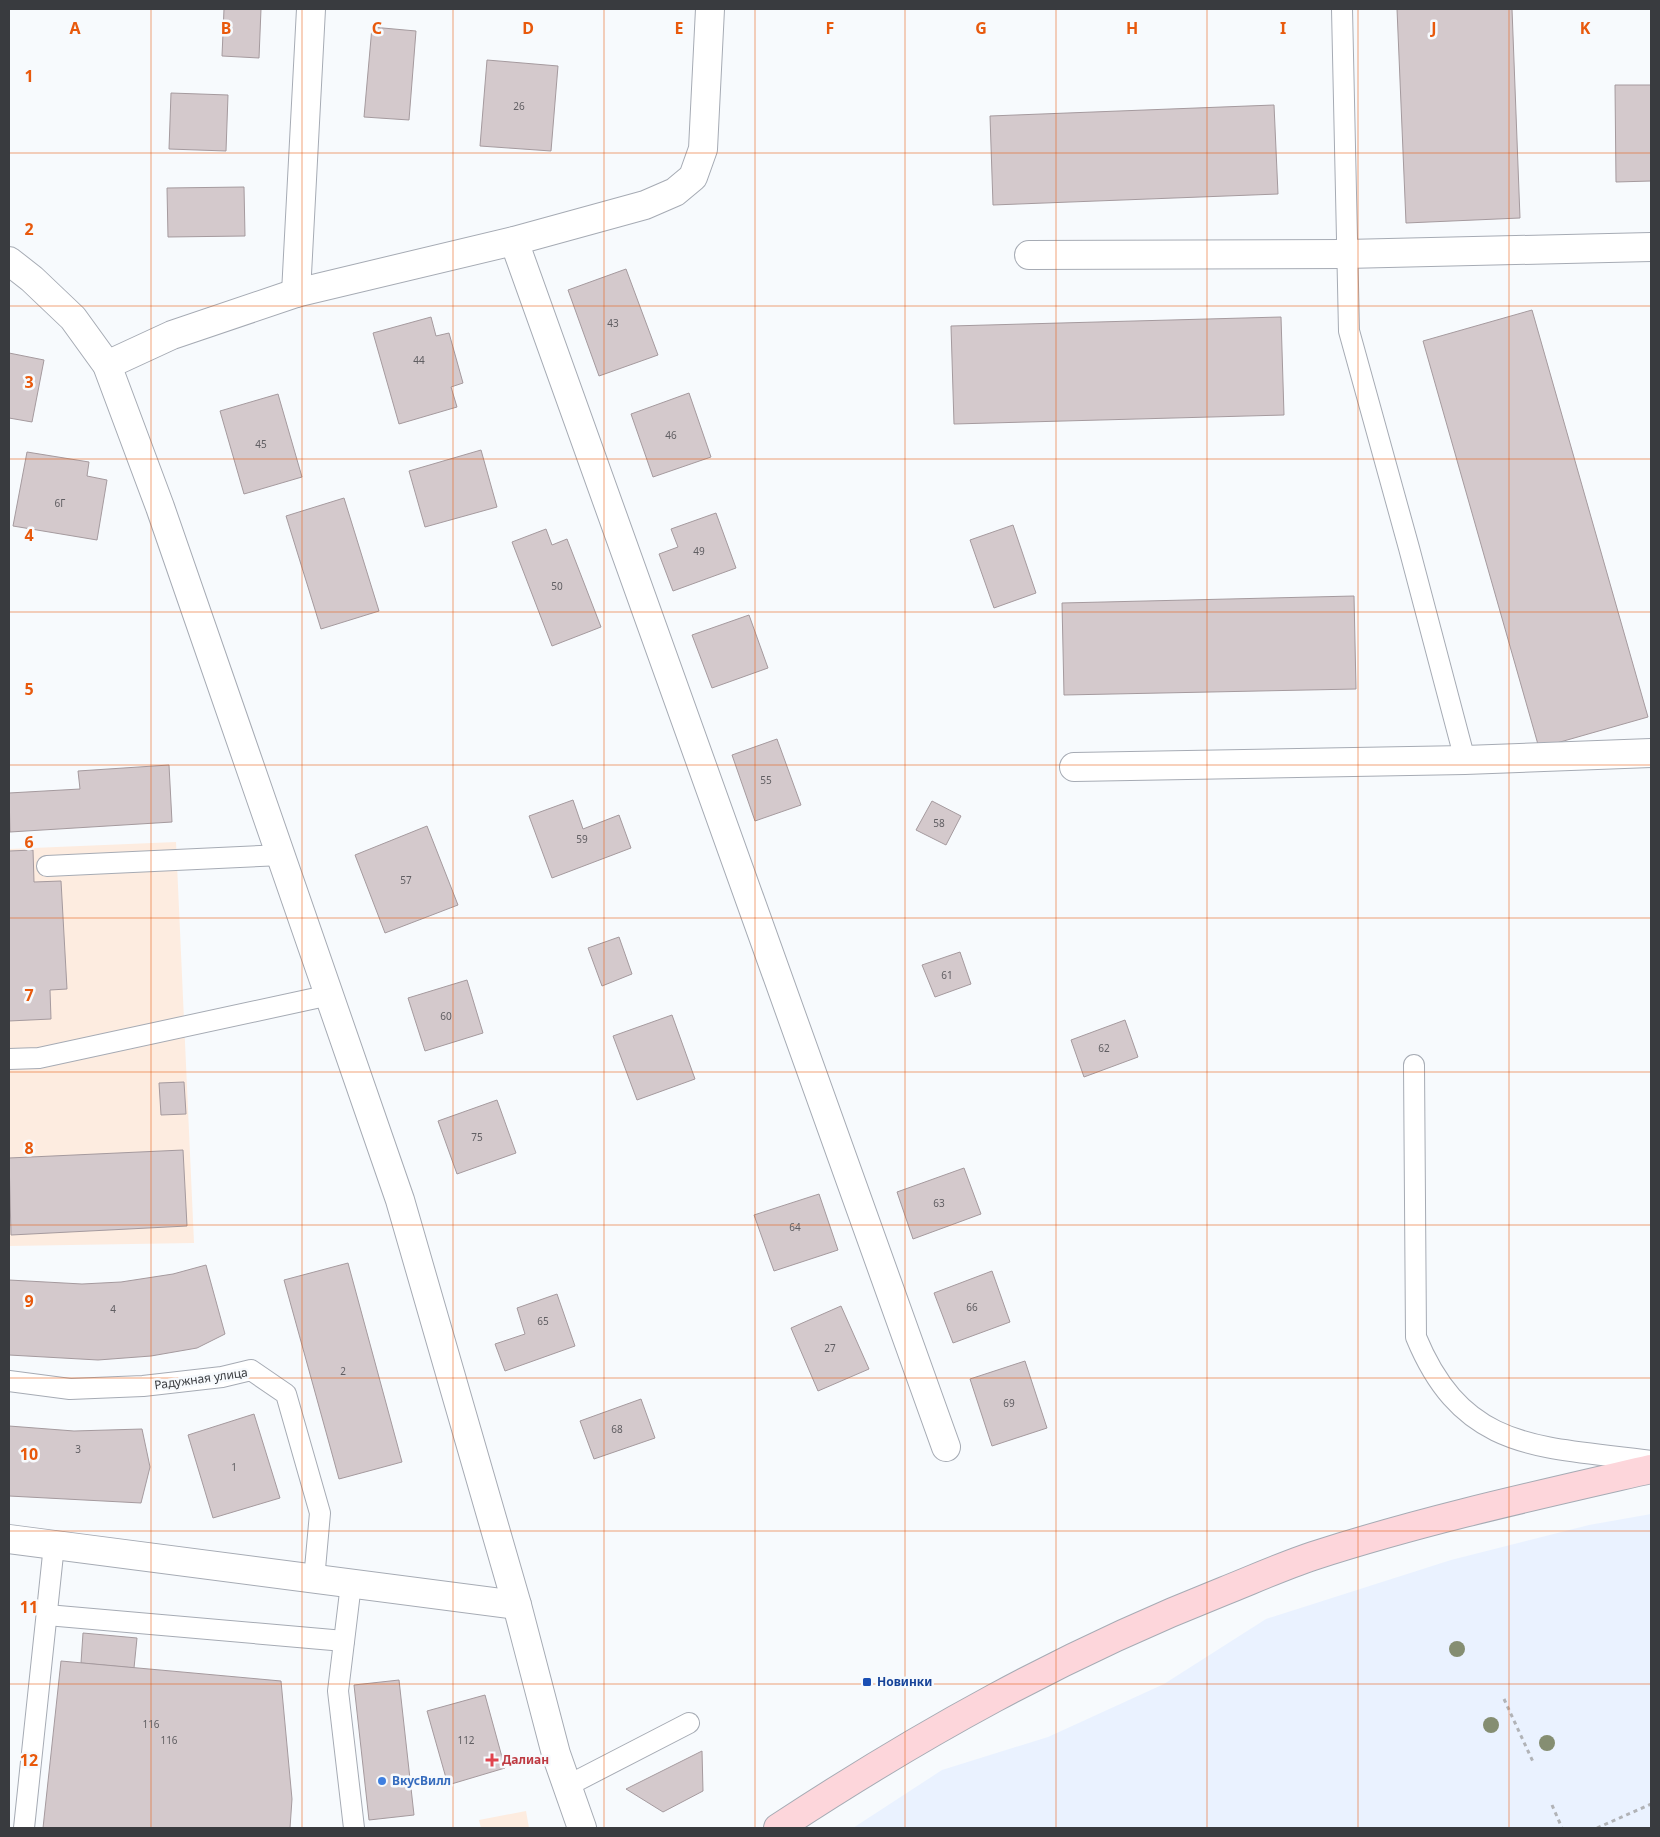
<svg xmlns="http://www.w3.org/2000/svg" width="1660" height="1837" font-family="'Noto Sans',sans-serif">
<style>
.built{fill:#eaf2ff}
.industrial{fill:#fdece0}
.building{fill:#d4c9cc;stroke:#a59a9e}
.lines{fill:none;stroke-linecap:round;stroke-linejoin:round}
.lane-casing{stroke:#a6abb4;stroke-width:22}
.street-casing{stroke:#a6abb4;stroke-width:30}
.secondary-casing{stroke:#a6abb4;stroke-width:30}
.path{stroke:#b1b3b7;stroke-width:3;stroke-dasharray:4 4;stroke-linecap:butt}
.lane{stroke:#fff;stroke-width:20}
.street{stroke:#fff;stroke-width:28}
.secondary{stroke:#fdd6db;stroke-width:28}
.tree{fill:#858e72}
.grid{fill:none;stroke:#e8590c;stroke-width:1;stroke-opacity:0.55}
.transit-dot{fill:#1a4fb4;stroke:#f7fafd;stroke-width:2}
.health-dot{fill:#e0444e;stroke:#f7fafd;stroke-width:2}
.shop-dot{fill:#3f7fe0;stroke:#f7fafd;stroke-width:2}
.labels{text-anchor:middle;stroke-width:5;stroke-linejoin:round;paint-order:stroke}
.number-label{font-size:10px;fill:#605e62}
.street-label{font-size:12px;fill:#393b3f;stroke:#f7fafd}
.transit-label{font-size:12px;font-weight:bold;fill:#164399;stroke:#f7fafd;text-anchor:start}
.health-label{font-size:12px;font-weight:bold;fill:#be3a42;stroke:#f7fafd;text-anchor:start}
.shop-label{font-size:12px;font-weight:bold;fill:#366cbe;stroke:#f7fafd;text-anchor:start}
.grid-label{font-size:16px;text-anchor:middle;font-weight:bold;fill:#e8590c;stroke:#f7fafd;stroke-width:5;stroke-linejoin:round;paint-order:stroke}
</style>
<rect width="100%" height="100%" fill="#f7fafd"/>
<polygon class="built" points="1651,1514 1651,1828 853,1828 942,1770 1048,1737 1164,1684 1266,1619 1451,1560 1589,1525"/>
<g class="industrial">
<polygon points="176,842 194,1243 9,1246 9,849"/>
<polygon points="526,1811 529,1828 481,1828 479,1820"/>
</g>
<g class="building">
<polygon points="224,9 261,9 259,58 222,56"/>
<polygon points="1397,9 1512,9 1520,218 1406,223"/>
<polygon points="372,27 416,31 409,120 364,117"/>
<polygon points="487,60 558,66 551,151 480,146"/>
<polygon points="1615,85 1651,85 1651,181 1616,182"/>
<polygon points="171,93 228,95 226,151 169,149"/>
<polygon points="1274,105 1278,194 993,205 990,116"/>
<polygon points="244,187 245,236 168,237 167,188"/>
<polygon points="626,269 658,355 599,376 568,290"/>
<polygon points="1532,310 1648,717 1539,748 1423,341"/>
<polygon points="431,317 436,336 449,333 463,383 451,387 457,407 399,424 373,333"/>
<polygon points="1281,317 1284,415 954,424 951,326"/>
<polygon points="9,353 44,360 32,422 9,418"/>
<polygon points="689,393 711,457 653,477 631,414"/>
<polygon points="278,394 302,477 244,494 220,411"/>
<polygon points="481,450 497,507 425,527 409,471"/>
<polygon points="27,452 89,462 87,476 107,480 97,540 13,526"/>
<polygon points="344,498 379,611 321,629 286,516"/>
<polygon points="716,513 736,568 673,591 659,554 678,547 671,529"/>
<polygon points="1013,525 1036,593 994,608 970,540"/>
<polygon points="546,529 552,545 567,539 601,627 552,646 512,542"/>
<polygon points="1354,596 1356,689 1064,695 1062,603"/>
<polygon points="749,615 768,668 712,688 692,635"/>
<polygon points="777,739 801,805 755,821 732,755"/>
<polygon points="169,765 172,822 10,832 9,793 80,789 78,771"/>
<polygon points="573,800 583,829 619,815 631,848 552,878 529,816"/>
<polygon points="932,801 961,816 946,845 916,830"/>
<polygon points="427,826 458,905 385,933 355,855"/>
<polygon points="33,850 34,882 61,881 67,989 50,990 51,1019 9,1021 9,851"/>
<polygon points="619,937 632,974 602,986 588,948"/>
<polygon points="960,952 971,984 935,997 922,965"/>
<polygon points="467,980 483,1033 425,1051 408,998"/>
<polygon points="672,1015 695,1079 637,1100 613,1036"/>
<polygon points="1125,1020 1138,1057 1084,1077 1071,1040"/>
<polygon points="184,1082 186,1114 161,1115 159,1083"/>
<polygon points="497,1100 516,1153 457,1174 438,1121"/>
<polygon points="183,1150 187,1226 11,1235 9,1158"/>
<polygon points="964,1168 981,1214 913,1239 897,1192"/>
<polygon points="819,1194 838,1250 774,1271 754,1215"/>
<polygon points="348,1263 402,1462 339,1479 284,1280"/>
<polygon points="206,1265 225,1334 197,1348 151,1356 98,1360 9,1355 9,1280 82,1284 121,1282 173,1274"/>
<polygon points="992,1271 1010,1322 953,1343 934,1293"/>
<polygon points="557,1294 575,1346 505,1371 495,1344 525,1334 517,1308"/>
<polygon points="841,1306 869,1369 818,1391 791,1328"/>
<polygon points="1025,1361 1047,1428 992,1446 970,1379"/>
<polygon points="641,1399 655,1438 594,1459 580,1421"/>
<polygon points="254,1414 280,1498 213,1518 188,1435"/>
<polygon points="9,1426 74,1431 142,1429 150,1467 141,1503 9,1496"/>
<polygon points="83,1633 137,1638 134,1668 81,1663"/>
<polygon points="61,1661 281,1681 292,1799 290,1828 43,1828"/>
<polygon points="399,1680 414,1815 369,1820 354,1685"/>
<polygon points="485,1695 505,1768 448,1785 427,1711"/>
<polygon points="702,1751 703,1791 663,1812 626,1789"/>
</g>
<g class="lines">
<defs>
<g id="lane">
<polyline points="1342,9 1349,331 1409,548 1465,760"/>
<polyline points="47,866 282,855"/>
<polyline points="9,1059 39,1058 330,995"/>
<path d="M1414 1065 1416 1337C1464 1454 1543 1446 1651 1461"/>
<polyline points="9,1381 70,1389 143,1386 222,1377 251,1370 286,1394 320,1513 314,1580"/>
<polyline points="351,1584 338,1691 354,1828"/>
<polyline points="47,1615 344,1641"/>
<polyline points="567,1786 689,1723"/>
<polyline points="24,1828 54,1545"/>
</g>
<g id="street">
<polyline points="514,241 946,1447"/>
<polyline points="1029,255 1346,254 1651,247"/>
<polyline points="9,261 32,279 73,318 107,365 160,507 400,1200 517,1605 556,1754 582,1828"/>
<polyline points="296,293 311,9"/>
<polyline points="107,365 172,335 296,293 514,241 645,205 675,192 693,177 703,149 710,9"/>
<polyline points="1074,767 1465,760 1651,753"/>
<polyline points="9,1539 517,1605"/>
</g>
<path id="secondary" d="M778 1828C921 1734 1064 1654 1224 1591 1254 1579 1283 1566 1313 1556 1424 1520 1538 1495 1651 1469"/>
</defs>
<use href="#lane" class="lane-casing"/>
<use href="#street" class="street-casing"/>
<use href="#secondary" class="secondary-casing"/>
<g class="path">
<polyline points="1504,1699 1534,1764"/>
<polyline points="1552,1805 1562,1828"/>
<polyline points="1597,1828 1651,1804"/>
</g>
<use href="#lane" class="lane"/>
<use href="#street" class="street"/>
<use href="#secondary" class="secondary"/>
</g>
<g class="tree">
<circle cx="1457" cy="1649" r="8"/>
<circle cx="1491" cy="1725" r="8"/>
<circle cx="1547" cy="1743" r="8"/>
</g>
<path class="grid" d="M151 9V1828M302 9V1828M453 9V1828M604 9V1828M755 9V1828M905 9V1828M1056 9V1828M1207 9V1828M1358 9V1828M1509 9V1828M9 153H1651M9 306H1651M9 459H1651M9 612H1651M9 765H1651M9 918H1651M9 1072H1651M9 1225H1651M9 1378H1651M9 1531H1651M9 1684H1651"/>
<rect class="transit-dot" x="862" y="1677" width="10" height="10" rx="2.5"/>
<path class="health-dot" d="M489.5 1752.5h5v5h5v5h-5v5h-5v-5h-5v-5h5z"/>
<circle class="shop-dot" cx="382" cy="1781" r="5"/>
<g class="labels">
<g class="number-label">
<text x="519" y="110">26</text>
<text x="613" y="327">43</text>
<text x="419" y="364">44</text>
<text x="671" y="439">46</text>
<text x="261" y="448">45</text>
<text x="60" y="507">6Г</text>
<text x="699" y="555">49</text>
<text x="557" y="590">50</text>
<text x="766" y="784">55</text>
<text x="939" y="827">58</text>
<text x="582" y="843">59</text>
<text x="406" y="884">57</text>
<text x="947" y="979">61</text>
<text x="446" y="1020">60</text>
<text x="1104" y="1052">62</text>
<text x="477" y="1141">75</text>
<text x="939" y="1207">63</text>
<text x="795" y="1231">64</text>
<text x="972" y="1311">66</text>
<text x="113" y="1313">4</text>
<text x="543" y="1325">65</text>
<text x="830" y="1352">27</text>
<text x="343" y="1375">2</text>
<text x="1009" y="1407">69</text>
<text x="617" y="1433">68</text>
<text x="78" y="1453">3</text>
<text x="234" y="1471">1</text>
<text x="151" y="1728">116</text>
<text x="169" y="1744">116</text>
<text x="466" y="1744">112</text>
</g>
<g class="street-label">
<text transform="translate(201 1379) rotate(-8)" y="4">Радужная улица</text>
</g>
<g class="transit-label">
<text x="877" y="1686">Новинки</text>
</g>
<g class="health-label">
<text x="502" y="1764">Далиан</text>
</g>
<g class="shop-label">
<text x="392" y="1785">ВкусВилл</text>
</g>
</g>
<g class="grid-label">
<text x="75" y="34">A</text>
<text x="226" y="34">B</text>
<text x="377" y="34">C</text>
<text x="528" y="34">D</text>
<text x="679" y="34">E</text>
<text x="830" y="34">F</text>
<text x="981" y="34">G</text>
<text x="1132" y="34">H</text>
<text x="1283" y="34">I</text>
<text x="1434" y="34">J</text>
<text x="1585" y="34">K</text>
<text x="29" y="82">1</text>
<text x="29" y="235">2</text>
<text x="29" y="388">3</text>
<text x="29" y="541">4</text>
<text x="29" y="695">5</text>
<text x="29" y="848">6</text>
<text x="29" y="1001">7</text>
<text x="29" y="1154">8</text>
<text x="29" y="1307">9</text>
<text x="29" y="1460">10</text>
<text x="29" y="1613">11</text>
<text x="29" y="1766">12</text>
</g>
<rect width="1660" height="1837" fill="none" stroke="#393b3f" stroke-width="20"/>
</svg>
